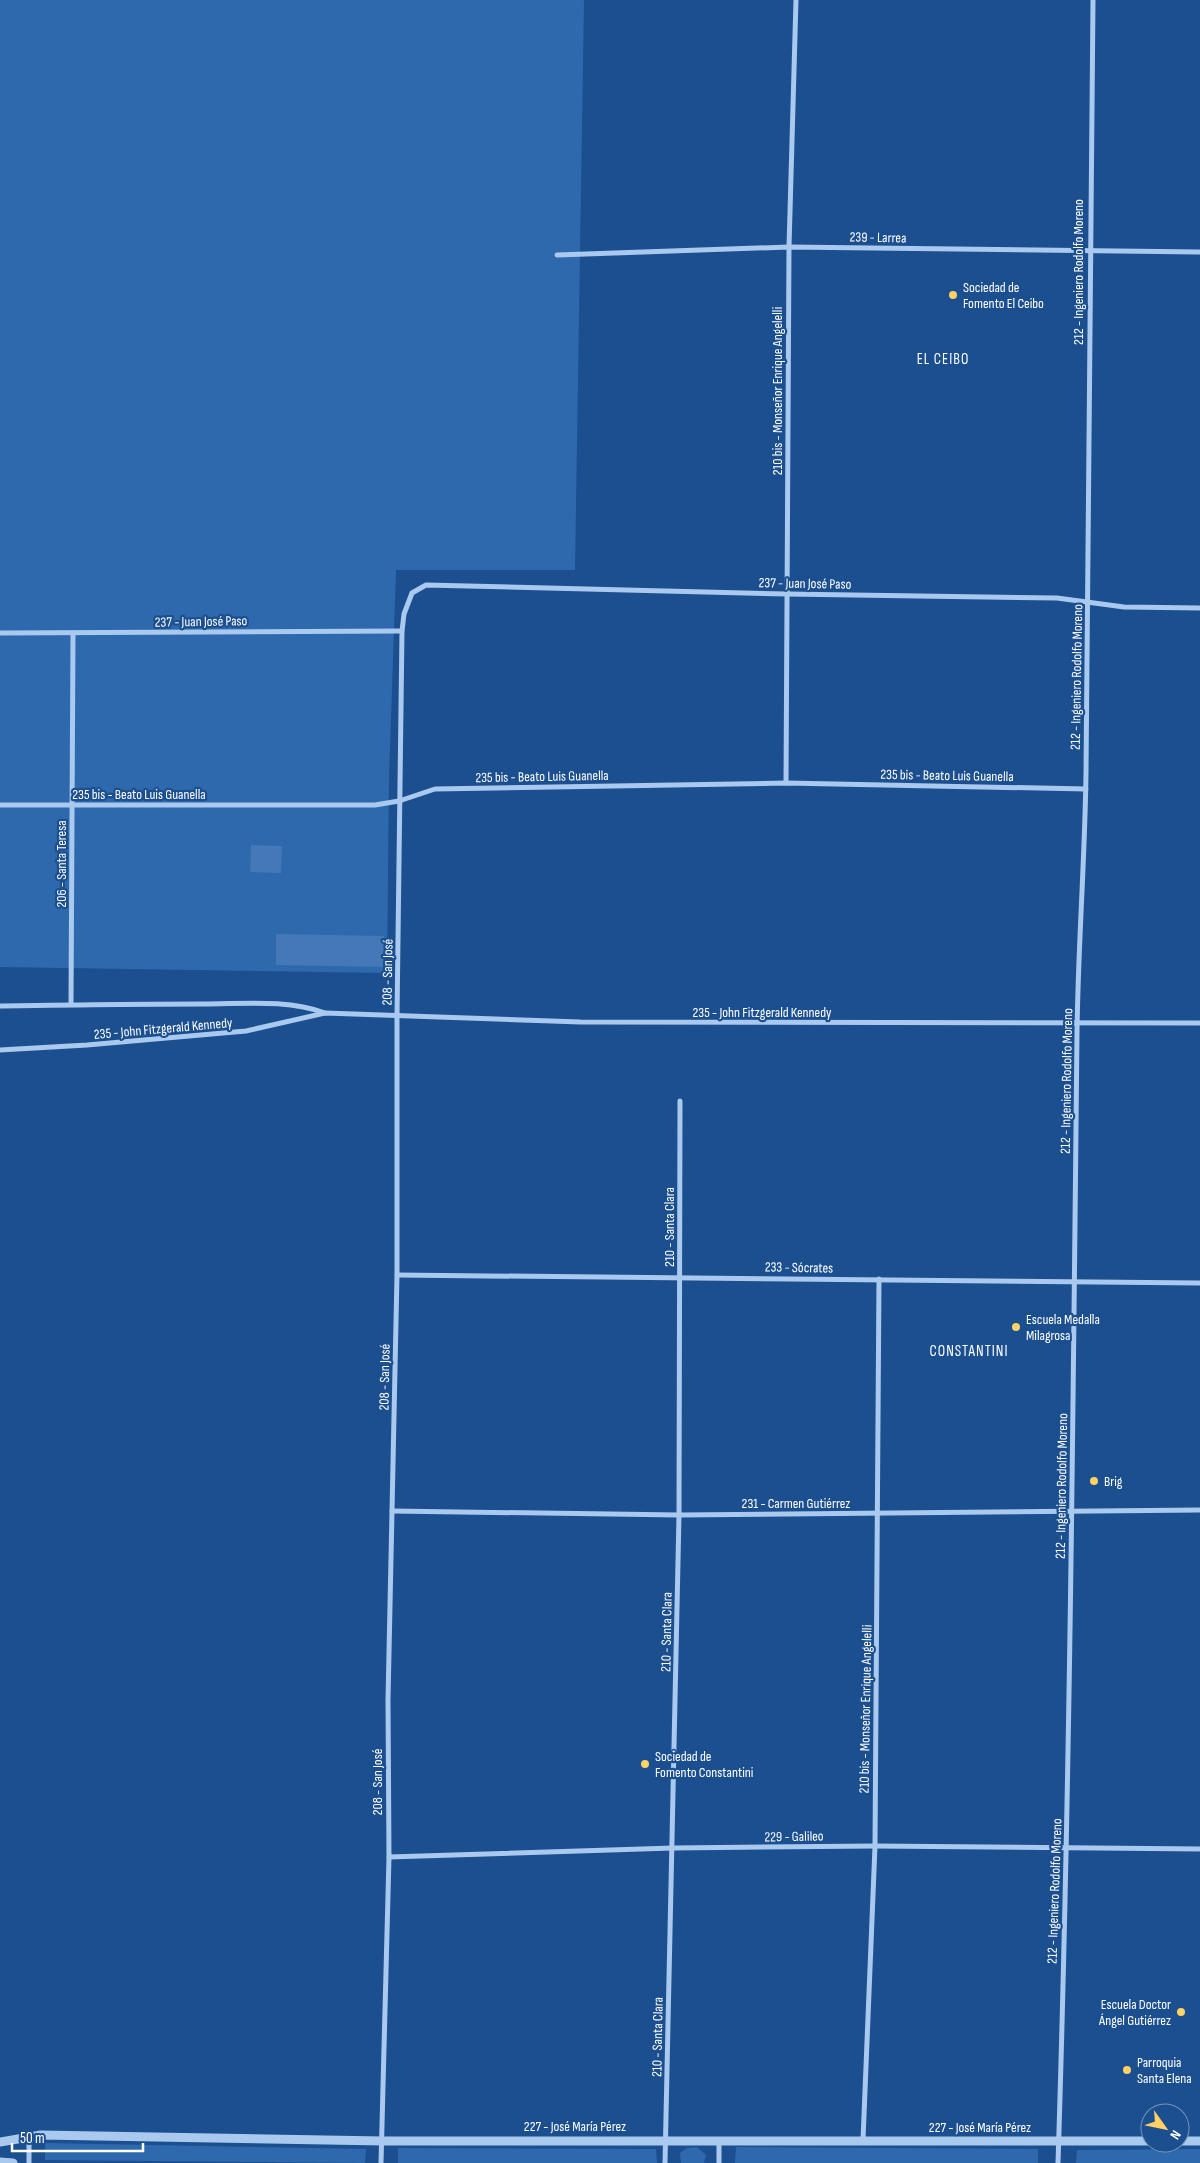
<svg xmlns="http://www.w3.org/2000/svg" width="1200" height="2163" font-family="'Sofia Sans Condensed',sans-serif">
<style>
.green{fill:#2e69ad}
.building{fill:#4478b7}
.lines{fill:none;stroke-linecap:round;stroke-linejoin:round}
.minor{stroke:#a9c9ee;stroke-width:5}
.tertiary{stroke:#a9c9ee;stroke-width:9}
.poi-dot{fill:#ffd166;stroke:#1b4f8f;stroke-width:2}
.labels{text-anchor:middle;stroke-width:4.5;stroke-linejoin:round;paint-order:stroke}
.street-label{font-size:14px;fill:#fff;stroke:#1b4f8f}
.poi-label{font-size:14px;fill:#fff;stroke:#1b4f8f;text-anchor:start}
.neighbourhood-label{font-size:15px;letter-spacing:1px;fill:#fff;stroke:#1b4f8f}
</style>
<rect width="100%" height="100%" fill="#1b4f8f"/>
<g class="green">
<polygon points="0,0 584,0 575,570 396,570 389,778 387,973 0,967"/>
<polygon points="45,2143 366,2149 365,2163 45,2160"/>
<polygon points="697,2147 706,2155 704,2163 681,2163 680,2153 687,2148"/>
<polygon points="736,2147 1038,2149 1038,2163 735,2163"/>
<polygon points="398,2148 656,2149 657,2163 398,2163"/>
<polygon points="1200,2149 1200,2163 1076,2163 1077,2150"/>
</g>
<g class="building">
<polygon points="251,845 282,846 281,873 250,872"/>
<polygon points="276,934 384,936 383,967 276,965"/>
</g>
<g class="lines">
<g class="minor">
<polyline points="557,255 789,247 1200,252"/>
<polyline points="0,633 402,631"/>
<polyline points="786,783 789,247 796,0"/>
<polyline points="0,805 375,805 399,801 435,789 786,783 1086,789"/>
<polyline points="71,1004 73,634"/>
<path d="M0 1006C68 1005 135 1004 203 1004 243 1004 287 999 325 1013"/>
<polyline points="0,1050 87,1045 246,1031 325,1013 580,1022 1200,1023"/>
<polyline points="397,1275 1200,1283"/>
<polyline points="392,1511 679,1515 1200,1510"/>
<polyline points="389,1857 673,1848 875,1846 1200,1849"/>
<polyline points="719,2140 719,2163"/>
<polyline points="863,2140 875,1846 879,1279"/>
<polyline points="29,2163 29,2137"/>
<polyline points="381,2163 389,1857 388,1700 397,1275 397,1016 402,631 404,614 412,593 426,585 787,594 1057,598 1124,607 1200,608"/>
<polyline points="665,2163 679,1515 680,1101"/>
<path d="M1058 2163C1070 1786 1073 1409 1077 1033 1078 946 1085 859 1086 772 1090 515 1089 257 1093 0"/>
</g>
<g class="tertiary">
<polyline points="1180,2141 1200,2141"/>
<polyline points="0,2142 41,2135 383,2141 1150,2141"/>
<polyline points="0,2162 13,2163"/>
</g>
</g>
<g class="poi-dot">
<circle cx="953" cy="295" r="5"/>
<circle cx="1016" cy="1327" r="5"/>
<circle cx="1094" cy="1481" r="5"/>
<circle cx="645" cy="1764" r="5"/>
<circle cx="1181" cy="2012" r="5"/>
<circle cx="1127" cy="2070" r="5"/>
</g>
<g class="labels">
<g class="street-label">
<text transform="translate(878 237) rotate(1)" y="5">239 - Larrea</text>
<text transform="translate(1078 272) rotate(-90)" y="5">212 - Ingeniero Rodolfo Moreno</text>
<text transform="translate(777 391) rotate(-90)" y="5">210 bis - Monseñor Enrique Angelelli</text>
<text transform="translate(805 583) rotate(1)" y="5">237 - Juan José Paso</text>
<text transform="translate(201 621) rotate(-1)" y="5">237 - Juan José Paso</text>
<text transform="translate(1076 677) rotate(-89)" y="5">212 - Ingeniero Rodolfo Moreno</text>
<text transform="translate(947 775) rotate(1)" y="5">235 bis - Beato Luis Guanella</text>
<text transform="translate(542 776) rotate(-1)" y="5">235 bis - Beato Luis Guanella</text>
<text x="139" y="799">235 bis - Beato Luis Guanella</text>
<text transform="translate(61 864) rotate(-90)" y="5">206 - Santa Teresa</text>
<text transform="translate(387 972) rotate(-89)" y="5">208 - San José</text>
<text x="762" y="1017">235 - John Fitzgerald Kennedy</text>
<text transform="translate(163 1028) rotate(-5)" y="5">235 - John Fitzgerald Kennedy</text>
<text transform="translate(1066 1081) rotate(-89)" y="5">212 - Ingeniero Rodolfo Moreno</text>
<text transform="translate(669 1227) rotate(-90)" y="5">210 - Santa Clara</text>
<text transform="translate(799 1267) rotate(1)" y="5">233 - Sócrates</text>
<text transform="translate(384 1377) rotate(-89)" y="5">208 - San José</text>
<text transform="translate(1061 1486) rotate(-89)" y="5">212 - Ingeniero Rodolfo Moreno</text>
<text x="796" y="1508">231 - Carmen Gutiérrez</text>
<text transform="translate(666 1632) rotate(-89)" y="5">210 - Santa Clara</text>
<text transform="translate(865 1709) rotate(-89)" y="5">210 bis - Monseñor Enrique Angelelli</text>
<text transform="translate(377 1782) rotate(-90)" y="5">208 - San José</text>
<text transform="translate(794 1836) rotate(-1)" y="5">229 - Galileo</text>
<text transform="translate(1054 1891) rotate(-88)" y="5">212 - Ingeniero Rodolfo Moreno</text>
<text transform="translate(657 2037) rotate(-89)" y="5">210 - Santa Clara</text>
<text x="575" y="2131">227 - José María Pérez</text>
<text x="980" y="2132">227 - José María Pérez</text>
</g>
<g class="poi-label">
<text x="963" y="292">Sociedad de<tspan x="963" dy="16">Fomento El Ceibo</tspan></text>
<text x="1026" y="1324">Escuela Medalla<tspan x="1026" dy="16">Milagrosa</tspan></text>
<text x="1104" y="1486">Brig</text>
<text x="655" y="1761">Sociedad de<tspan x="655" dy="16">Fomento Constantini</tspan></text>
<text x="1171" y="2009" text-anchor="end">Escuela Doctor<tspan x="1171" dy="16">Ángel Gutiérrez</tspan></text>
<text x="1137" y="2067">Parroquia<tspan x="1137" dy="16">Santa Elena</tspan></text>
</g>
<g class="neighbourhood-label">
<text x="943" y="364">EL CEIBO</text>
<text x="969" y="1356">CONSTANTINI</text>
</g>
</g>
<g transform="translate(1165 2128) rotate(123)"><circle r="24" fill="#1b4f8f" stroke="#7695bc"/>
<path d="M0-4L9 19L0 12L-9 19Z" fill="#ffd166"/>
<text y="-8" font-size="14" font-weight="bold" text-anchor="middle" fill="#ffffff">N</text>
</g>
<path d="M12 2143v8h131v-8" fill="none" stroke="#ffffff" stroke-width="2.5"/>
<text x="20" y="2143" font-size="15" fill="#ffffff" stroke="#1b4f8f" stroke-width="4" paint-order="stroke">50 m</text>
</svg>
